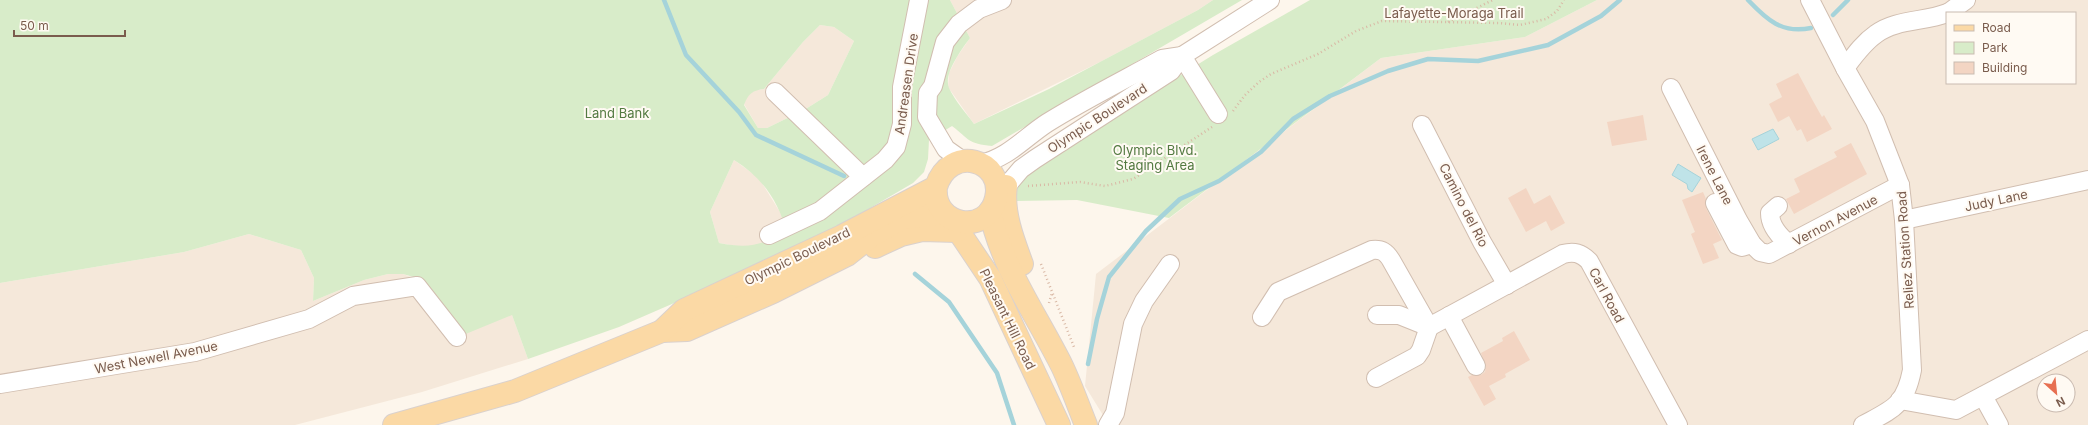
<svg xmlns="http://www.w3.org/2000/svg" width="2088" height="425" font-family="Inter,sans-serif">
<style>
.residential{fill:#f5e8da;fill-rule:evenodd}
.green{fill:#d8ecc9;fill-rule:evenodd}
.water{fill:#bfe3e8;stroke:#a5d3da}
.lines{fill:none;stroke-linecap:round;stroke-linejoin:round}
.stream{stroke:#a5d3da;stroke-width:4.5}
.building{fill:#f3d5c3}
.minor-casing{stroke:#d1beb0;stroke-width:20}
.major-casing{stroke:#dad1cd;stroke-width:24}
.path{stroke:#d9b8a5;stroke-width:2.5;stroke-dasharray:1 3;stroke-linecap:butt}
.minor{stroke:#fff;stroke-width:18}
.major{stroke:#fbd9a5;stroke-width:22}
.labels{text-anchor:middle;stroke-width:4;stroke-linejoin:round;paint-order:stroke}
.street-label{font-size:13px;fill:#7a5c4d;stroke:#fffaf3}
.park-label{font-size:13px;fill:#537a41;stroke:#fffaf3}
</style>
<rect width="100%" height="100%" fill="#fdf6ec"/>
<g class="residential">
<polygon points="950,0 1213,0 1198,10 1100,62 974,124 948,87 949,73 957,57 970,38"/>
<path d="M1597 0H2088V425H1109L1085 386 1096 274 1381 58 1525 37ZM1947 13H2075V83H1947ZM2044 381H2068V405H2044Z"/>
<polygon points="820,25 834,27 854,41 828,95 804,110 767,128 758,128 744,104 747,96 755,90 764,89 803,42"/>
<polygon points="734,160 759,178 783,217 787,233 755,246 737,246 719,243 710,212"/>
<polygon points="249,234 301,250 314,278 313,301 364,280 388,274 403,274 512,315 528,359 422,392 295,425 0,425 0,283 184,252"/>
</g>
<g class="green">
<path d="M0 0H950L970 38C962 49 943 74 949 88 955 101 966 113 974 124L1049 89 1198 10 1213 0H1242L992 146C968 144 969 139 952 126L929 140 928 159 924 172 913 183 843 224 688 297 619 327 528 359 512 315 456 338 417 278 403 274H388L364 280 313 301 314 278 301 250 249 234 184 252 0 283ZM820 25 834 27 854 41 828 95 804 110 767 128H758L744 105C748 94 753 90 764 89L803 42ZM734 160C762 177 779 202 787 233 758 245 751 249 719 243L710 212Z"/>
<polygon points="1310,0 1597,0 1525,37 1381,58 1169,218 1077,200 1011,201 1013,192 1026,175 1055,153 1213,55"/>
</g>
<g class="water">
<polygon points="1773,129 1779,139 1758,150 1752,139"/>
<polygon points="1678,164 1701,178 1692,192 1688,189 1687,184 1672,175"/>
</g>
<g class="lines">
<g class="stream">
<polyline points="664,0 686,55 739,112 756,135 844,176"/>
<path d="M1748 0C1767 20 1782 34 1811 28"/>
<polyline points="1833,15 1848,0"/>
<polyline points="915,274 949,302 997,373 1014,425"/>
<polyline points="1088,364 1097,319 1109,277 1146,231 1180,199 1219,181 1261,152 1293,119 1330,96 1388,71 1428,59 1478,61 1548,45 1601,16 1620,0"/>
</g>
</g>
<g class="building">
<polygon points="1798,73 1813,101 1822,117 1824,115 1832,129 1807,142 1801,129 1797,131 1789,116 1778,122 1769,104 1782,97 1776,84"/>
<polygon points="1643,115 1647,140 1612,146 1607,122"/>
<polygon points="1851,143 1867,174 1794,214 1786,199 1800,192 1794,179 1837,157 1834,152"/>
<polygon points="1526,188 1534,204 1550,195 1565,223 1551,231 1546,221 1526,232 1508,198"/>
<polygon points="1703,192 1706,199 1706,208 1722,240 1713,244 1719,258 1703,264 1691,234 1695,232 1682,200"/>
<polygon points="1514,331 1530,360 1505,374 1506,377 1489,386 1496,399 1484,406 1468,377 1472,375 1481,375 1485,372 1486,366 1481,353 1503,341 1502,338"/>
</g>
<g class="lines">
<defs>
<g id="minor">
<path d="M1810 0 1845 68 1875 121 1900 185 1904 220 1912 370C1905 406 1893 409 1863 425"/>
<polyline points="1948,13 1966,0"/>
<polyline points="1182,56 1218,114"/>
<path d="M1845 68C1854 56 1863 43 1876 34 1896 19 1925 22 1947 13"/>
<polyline points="1671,88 1738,220 1752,244 1760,252 1769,254 1900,185"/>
<polyline points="775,92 863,177"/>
<polyline points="1422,125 1482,242 1507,285"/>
<polyline points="963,161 946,149 927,117 928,93 933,86 945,42 959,24 979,9 1002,0"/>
<path d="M980 164C1008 158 1024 138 1047 123 1084 100 1124 80 1162 59L1182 56 1270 0"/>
<polyline points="998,196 1021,169 1035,159 1171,71 1182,56"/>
<polyline points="1715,203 1737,245 1742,247 1752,244"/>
<path d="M1778 206 1770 213C1770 226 1779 236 1789 244"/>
<polyline points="1904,220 2088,180"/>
<polyline points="769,235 820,211 885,160 896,147 902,124 902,87 919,0"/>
<polyline points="1377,315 1399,315 1429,327"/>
<polyline points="1449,316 1476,366"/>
<path d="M1262 317 1278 292 1372 250C1382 249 1386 252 1391 260L1429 327"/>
<path d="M1429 327 1563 254C1574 251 1581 253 1589 261L1678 425"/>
<polyline points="1376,378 1417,356 1421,350 1429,327"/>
<polyline points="0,384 195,352 309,319 353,296 417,286 457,337"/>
<polyline points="1983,396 1999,425"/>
<polyline points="1900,400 1956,410 2088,340"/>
<polyline points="1108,425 1115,413 1133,324 1144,301 1170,264"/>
</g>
<g id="major">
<path d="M1006 186C1002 211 1013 240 1022 264"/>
<path d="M990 211C1002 268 1036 314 1062 366 1071 385 1078 405 1086 425"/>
<polyline points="949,217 990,278 1059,425"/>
<polyline points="875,247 901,235 922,230 957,231"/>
<polyline points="662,331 687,330 773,292 847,255 874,234 903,218 944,213"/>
<path d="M394 425 515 391 662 331 684 310 842 236 936 187C950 143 1005 160 996 198 988 236 932 227 936 187"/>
</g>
</defs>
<use href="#minor" class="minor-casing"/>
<use href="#major" class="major-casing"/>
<g class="path">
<polyline points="1448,22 1493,0"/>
<polyline points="1233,111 1245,95 1259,82 1271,74 1318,54 1356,31 1382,21 1499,23 1520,25 1546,19 1557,11 1564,0"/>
<polyline points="1028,186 1080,182 1105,186 1133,179 1212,127"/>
<polyline points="1041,264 1074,347"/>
<polyline points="1049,303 1052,293"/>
</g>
<use href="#minor" class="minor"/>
<use href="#major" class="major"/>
</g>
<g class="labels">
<g class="street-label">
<text x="1454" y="18">Lafayette-Moraga Trail</text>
<text transform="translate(906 84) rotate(-82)" y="5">Andreasen Drive</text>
<text transform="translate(1097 118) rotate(-33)" y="5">Olympic Boulevard</text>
<text transform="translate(1715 175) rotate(63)" y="5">Irene Lane</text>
<text transform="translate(1996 200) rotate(-12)" y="5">Judy Lane</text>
<text transform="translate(1464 205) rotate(63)" y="5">Camino del Rio</text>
<text transform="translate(1835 220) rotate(-28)" y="5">Vernon Avenue</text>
<text transform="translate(1905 250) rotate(-94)" y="5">Reliez Station Road</text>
<text transform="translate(797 256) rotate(-26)" y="5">Olympic Boulevard</text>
<text transform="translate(1607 295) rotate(62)" y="5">Carl Road</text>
<text transform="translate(1008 319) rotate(64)" y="5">Pleasant Hill Road</text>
<text transform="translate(156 357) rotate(-11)" y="5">West Newell Avenue</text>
</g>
<g class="park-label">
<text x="617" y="118">Land Bank</text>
<text x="1155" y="155">Olympic Blvd.<tspan x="1155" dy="15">Staging Area</tspan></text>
</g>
</g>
<rect x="1946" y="12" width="130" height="72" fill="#fffaf3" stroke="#cabbb1"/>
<rect x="1954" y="25" width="20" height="6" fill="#fbd9a5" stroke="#cabbb1"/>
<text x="1982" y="32" font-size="12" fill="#7a5c4d">Road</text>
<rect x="1954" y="42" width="20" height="12" fill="#d8ecc9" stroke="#cabbb1"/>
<text x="1982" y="52" font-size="12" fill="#7a5c4d">Park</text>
<rect x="1954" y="62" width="20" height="12" fill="#f3d5c3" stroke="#cabbb1"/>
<text x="1982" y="72" font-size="12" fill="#7a5c4d">Building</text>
<g transform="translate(2056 393) rotate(153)"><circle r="19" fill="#fffaf3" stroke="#cabbb1"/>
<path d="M0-3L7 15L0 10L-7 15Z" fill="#e76f51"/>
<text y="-6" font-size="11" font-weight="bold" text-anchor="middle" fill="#7a5c4d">N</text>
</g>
<path d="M14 30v6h111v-6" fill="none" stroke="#7a5c4d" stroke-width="2"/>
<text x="20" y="30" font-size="12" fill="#7a5c4d" stroke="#fffaf3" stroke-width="3" paint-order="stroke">50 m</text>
</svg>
